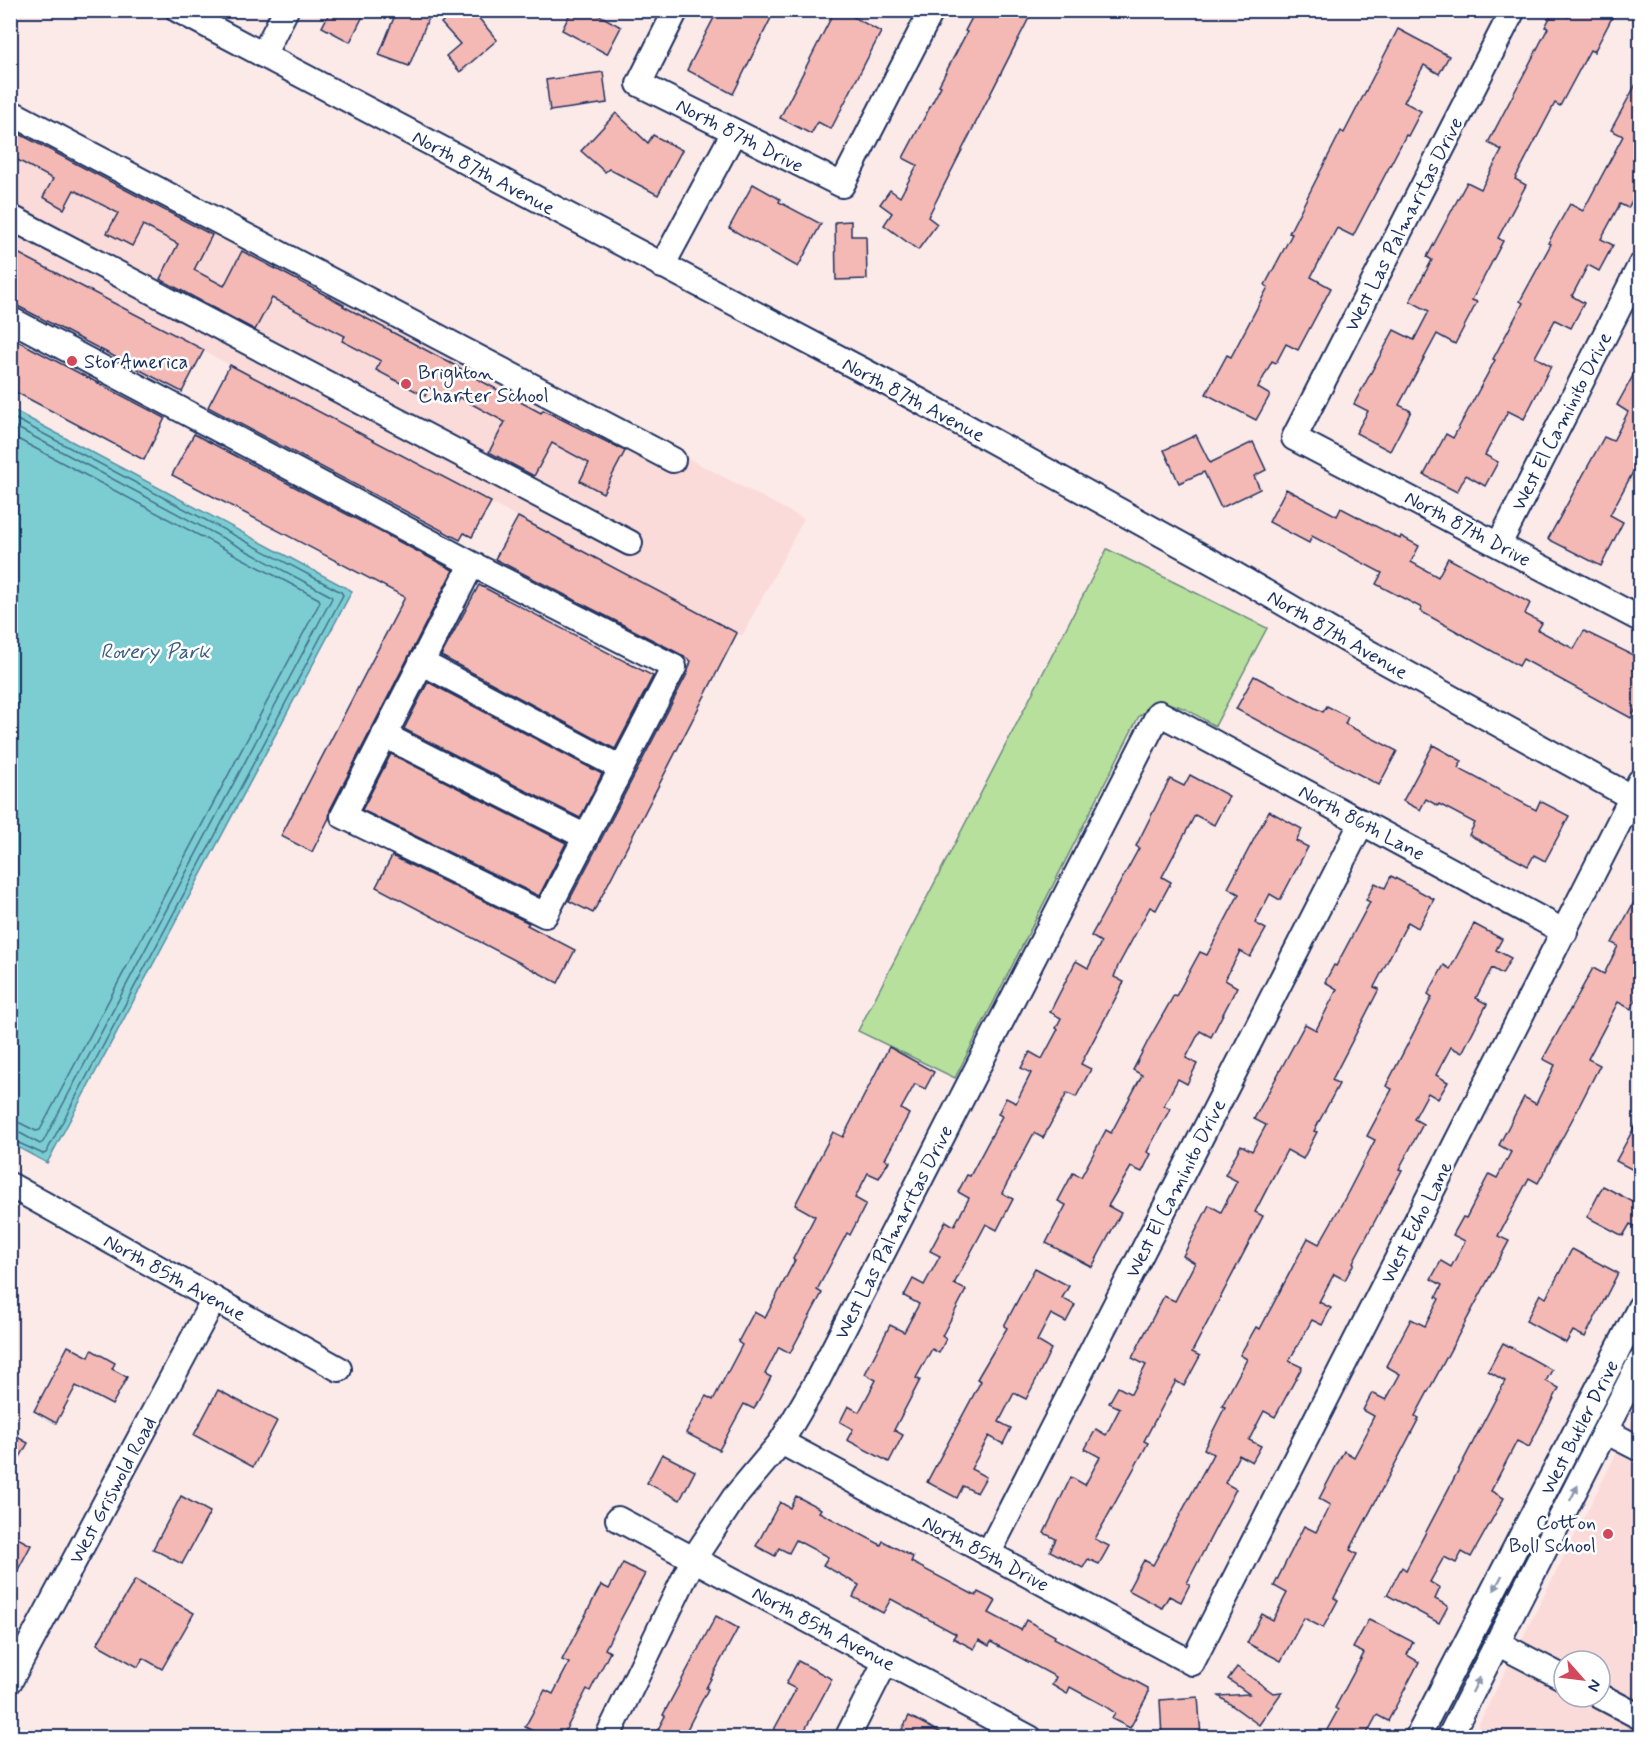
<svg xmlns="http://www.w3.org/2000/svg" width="1651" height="1748" font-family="Mynerve,sans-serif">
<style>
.built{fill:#fadbd9;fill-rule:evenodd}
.green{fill:#b7e09d;stroke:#69887e;stroke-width:1.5}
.water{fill:#7ccdd2;stroke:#558ea4;stroke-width:1.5}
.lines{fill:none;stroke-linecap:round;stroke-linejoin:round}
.shore{stroke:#426e8c;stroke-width:1.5}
.building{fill:#f5b9b5;stroke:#1b2f5e;stroke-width:1.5}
.minor-casing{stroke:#1b2f5e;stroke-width:28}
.minor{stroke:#fff;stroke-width:24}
.oneway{fill:#8d97ae}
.poi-dot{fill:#d1495b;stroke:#fff;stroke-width:2}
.labels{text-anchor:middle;stroke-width:5;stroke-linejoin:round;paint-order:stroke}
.street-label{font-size:20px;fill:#1b2f5e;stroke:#fff}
.poi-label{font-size:20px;fill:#1b2f5e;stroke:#fff;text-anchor:start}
.water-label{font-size:21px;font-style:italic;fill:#385e81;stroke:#fff}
</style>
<rect width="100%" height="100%" fill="#fceae9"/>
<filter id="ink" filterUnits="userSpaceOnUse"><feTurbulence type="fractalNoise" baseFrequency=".0167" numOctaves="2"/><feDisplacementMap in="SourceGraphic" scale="12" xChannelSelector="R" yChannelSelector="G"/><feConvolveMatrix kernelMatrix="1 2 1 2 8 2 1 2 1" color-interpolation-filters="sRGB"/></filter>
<g filter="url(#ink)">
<g class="built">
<polygon points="10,103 804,519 742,636 11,249"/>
<path d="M1640 1407V1737H1472ZM1564 1661H1600V1697H1564Z"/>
</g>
<path class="green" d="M1107 549 1267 628 1215 726C1187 711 1169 691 1139 716L955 1078 858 1031Z"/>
<polygon class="water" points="11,409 352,591 47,1163 10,1143"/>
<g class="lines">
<g class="shore">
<polyline points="10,416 341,592 343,595 46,1153 43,1154 10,1139"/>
<polyline points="10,424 331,596 332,598 43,1142 40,1144 18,1132 10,1131"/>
<polyline points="10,435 319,599 320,602 40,1130 36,1131 20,1123 10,1122"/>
</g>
</g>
<g class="building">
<polygon points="331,10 366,10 350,42 322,27"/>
<polygon points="397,10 406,10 428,19 409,66 379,55"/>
<polygon points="455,10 472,10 497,40 460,72 446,56 460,44 441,23"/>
<polygon points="572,10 590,10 621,27 607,54 562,30"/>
<polygon points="718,10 775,10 733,94 687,70"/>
<polygon points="835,10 841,10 881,32 831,129 818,122 811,134 780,118"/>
<polygon points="976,10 1033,10 928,217 937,224 918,250 884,225 892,213 880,204 890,190 900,197 917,165 903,158 941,86 939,85 967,32 965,31"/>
<polygon points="1554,10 1568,17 1571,10 1616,10 1594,52 1590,50 1560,106 1555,103 1515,179 1526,185 1498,238 1503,241 1472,300 1477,302 1455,344 1437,334 1399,405 1411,411 1390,451 1356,433 1368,411 1354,404 1394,330 1414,340 1429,311 1410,301 1432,260 1427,257 1467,182 1481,189 1502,150 1488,143 1548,28 1545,27"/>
<polygon points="1398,29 1449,56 1439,74 1424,65 1404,102 1421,111 1408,136 1406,135 1353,236 1337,228 1311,277 1331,288 1298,350 1286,344 1276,363 1272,361 1258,388 1270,395 1256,420 1206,394 1227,355 1231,357 1268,287 1265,285 1292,234 1289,233 1341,131 1344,133"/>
<polygon points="603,72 607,103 550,111 546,80"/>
<polygon points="1641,75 1641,185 1628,208 1620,204 1601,239 1613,245 1599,271 1588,265 1572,296 1584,303 1571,328 1555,320 1535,357 1551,366 1524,419 1508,411 1485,455 1498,462 1485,486 1466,475 1457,492 1424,475 1446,434 1453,438 1495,360 1493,359 1523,303 1520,301 1551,244 1548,243 1570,204 1583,211 1623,136 1611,130"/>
<polygon points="616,113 648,143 653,135 682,150 658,195 609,169 605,172 581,151"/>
<polygon points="10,129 212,235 194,270 224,286 242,251 344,305 343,306 471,374 470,375 541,413 543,410 625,451 603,493 580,481 589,463 552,443 534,476 489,452 505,422 459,397 456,402 429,388 425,396 376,370 381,361 342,341 345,336 272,298 255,330 160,279 178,244 143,225 132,246 107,233 118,213 74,190 64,209 43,197 53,179 10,156"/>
<polygon points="753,184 780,199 779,202 821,224 798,267 729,228"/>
<polygon points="851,221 851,236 866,236 867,279 836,280 835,222"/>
<polygon points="10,249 204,350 182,392 10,302"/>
<polygon points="10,337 165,418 144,460 10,389"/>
<polygon points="1641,361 1641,457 1610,515 1623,522 1601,566 1548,539 1604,437 1613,441 1628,412 1617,405"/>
<polygon points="230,365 491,502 472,537 464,533 460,540 208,407"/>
<polygon points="194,434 453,570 330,810 329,818 312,852 281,836 405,597 172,475"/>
<polygon points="1196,435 1210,463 1253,442 1266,470 1254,476 1260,489 1221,508 1204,472 1179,483 1164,450"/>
<polygon points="1286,489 1337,516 1341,508 1400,539 1401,536 1419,546 1411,562 1438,577 1448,558 1530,603 1525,614 1542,623 1538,630 1574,649 1584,631 1639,658 1633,670 1641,674 1641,700 1631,718 1523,659 1519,666 1420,611 1422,608 1376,584 1382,573 1312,536 1309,543 1269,522"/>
<polygon points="518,517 737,633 593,913 569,901 687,674 691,661 680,654 495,559"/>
<polygon points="479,585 653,676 615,749 441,656"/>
<polygon points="1254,676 1323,712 1327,706 1348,717 1345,724 1397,751 1379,785 1236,709"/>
<polygon points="428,682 602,774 580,818 404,729"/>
<polygon points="1433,745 1462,761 1458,768 1536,810 1540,801 1569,816 1545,861 1534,855 1528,866 1469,835 1475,823 1439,804 1438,806 1426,799 1420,810 1403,801"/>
<polygon points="391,754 566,843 539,896 362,810"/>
<polygon points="1190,775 1229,796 1214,825 1195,815 1162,877 1171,882 1156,910 1150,907 1118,966 1114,977 1124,982 1081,1064 1091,1069 1076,1097 1067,1093 1043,1138 1034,1133 1002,1193 1013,1199 997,1230 986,1224 954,1284 966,1290 942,1336 946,1339 939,1353 932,1349 916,1378 920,1380 894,1430 903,1435 889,1462 847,1440 853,1429 840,1422 848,1406 859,1412 876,1380 865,1374 890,1325 904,1332 919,1304 904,1296 913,1279 924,1285 940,1256 930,1251 946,1221 954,1226 969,1198 958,1192 967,1175 970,1176 1002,1116 998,1114 1006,1098 1016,1103 1031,1073 1021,1068 1030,1052 1042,1059 1058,1029 1056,1028 1061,1018 1050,1012 1076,961 1088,968 1101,942 1091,936 1139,848 1136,846 1161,796 1170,779 1184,786"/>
<polygon points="1269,811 1302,829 1296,841 1308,847 1280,900 1270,894 1255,923 1266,929 1250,957 1240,951 1225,980 1237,987 1211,1037 1200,1031 1186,1058 1197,1064 1187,1084 1178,1079 1164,1105 1170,1109 1147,1152 1151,1154 1142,1172 1131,1167 1108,1206 1121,1213 1092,1267 1046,1243 1066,1205 1058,1201 1073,1173 1081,1177 1106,1130 1111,1133 1142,1075 1133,1070 1149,1039 1174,995 1176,996 1200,952 1207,955 1239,894 1228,888"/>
<polygon points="392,856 529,923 527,925 575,950 558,983 376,887"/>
<polygon points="1391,876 1434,899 1418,928 1408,922 1374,987 1379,989 1332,1080 1339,1084 1314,1131 1317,1132 1303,1159 1287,1150 1255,1212 1263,1216 1192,1352 1200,1356 1184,1386 1176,1381 1144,1441 1148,1443 1095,1539 1109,1546 1099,1564 1088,1559 1083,1568 1050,1551 1056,1539 1044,1533 1071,1477 1085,1485 1100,1457 1085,1449 1096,1429 1106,1435 1120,1408 1109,1403 1118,1387 1131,1394 1146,1365 1132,1358 1164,1296 1175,1301 1195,1263 1183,1256 1209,1205 1221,1212 1237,1181 1225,1175 1241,1145 1252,1151 1266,1125 1254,1119 1305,1024 1316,1030 1331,1001 1337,989 1325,982 1334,965 1336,966 1370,902 1366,900 1375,883 1385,888"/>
<polygon points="1641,889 1641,991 1631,1009 1618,1002 1588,1059 1600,1065 1573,1118 1538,1183 1529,1178 1498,1236 1509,1241 1415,1416 1419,1418 1350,1550 1357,1554 1334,1598 1338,1600 1323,1628 1304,1618 1281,1661 1247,1643 1262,1614 1273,1620 1287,1593 1274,1586 1304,1526 1316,1532 1330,1505 1319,1499 1344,1451 1354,1457 1369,1429 1368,1428 1374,1416 1363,1410 1372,1393 1386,1400 1400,1374 1386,1366 1411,1319 1425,1326 1439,1299 1436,1297 1442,1285 1431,1279 1441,1261 1451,1267 1465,1241 1453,1235 1463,1217 1466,1218 1489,1174 1497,1178 1511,1152 1499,1145 1524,1097 1536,1104 1555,1065 1543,1059 1593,968 1604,974 1618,946 1612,943"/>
<polygon points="1474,924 1502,939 1496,950 1511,958 1502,974 1492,968 1476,998 1487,1004 1462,1053 1451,1047 1436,1075 1448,1082 1438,1099 1428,1093 1414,1119 1423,1124 1399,1169 1402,1170 1353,1262 1354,1263 1345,1280 1334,1274 1319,1302 1331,1308 1322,1325 1312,1320 1289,1361 1302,1367 1275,1417 1264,1411 1249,1440 1261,1446 1252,1462 1239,1455 1225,1483 1236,1489 1187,1583 1190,1584 1181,1602 1169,1596 1162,1608 1128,1590 1144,1560 1153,1565 1213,1454 1204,1449 1225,1407 1222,1406 1247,1359 1240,1355 1256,1327 1260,1329 1308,1238 1319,1244 1345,1198 1375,1140 1367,1136 1392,1089 1386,1086 1432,997 1428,994 1444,965 1450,969"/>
<polygon points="889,1047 934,1072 925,1089 915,1084 901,1109 909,1114 885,1159 889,1161 879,1178 868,1173 855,1198 866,1204 850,1235 847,1233 817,1290 822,1293 790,1353 779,1347 765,1374 771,1377 754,1409 744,1404 719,1450 686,1433 706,1396 713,1400 742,1345 738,1342 754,1312 765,1318 795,1260 793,1259 815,1216 795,1205 833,1132 843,1137"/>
<polygon points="1641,1115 1641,1174 1616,1161"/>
<polygon points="1603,1186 1641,1206 1641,1229 1630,1224 1623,1236 1587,1217"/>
<polygon points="1572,1249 1618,1273 1585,1337 1573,1331 1566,1343 1526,1321 1540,1294 1546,1298"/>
<polygon points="1035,1268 1069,1286 1062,1298 1075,1305 1066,1322 1051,1314 1037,1341 1051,1349 1035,1382 1026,1399 1014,1393 999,1422 1011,1428 1003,1444 989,1436 971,1469 986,1477 977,1493 963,1486 957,1498 927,1482 981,1381 977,1379 1007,1328 1004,1326"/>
<polygon points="1503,1343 1552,1370 1546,1381 1559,1388 1529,1447 1517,1441 1491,1491 1504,1498 1471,1557 1462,1552 1456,1563 1444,1557 1430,1582 1440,1588 1435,1599 1448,1606 1439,1623 1387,1595 1402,1567 1406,1570 1505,1381 1488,1371"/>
<polygon points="68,1346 89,1357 92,1350 115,1363 112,1369 127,1377 112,1405 76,1386 56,1423 34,1411"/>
<polygon points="218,1390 277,1421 253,1467 194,1435"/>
<polygon points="10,1433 28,1443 10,1475"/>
<polygon points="662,1454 695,1471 680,1500 647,1483"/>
<polygon points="181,1496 210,1512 182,1564 153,1549"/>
<polygon points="796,1496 821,1509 819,1512 881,1545 883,1541 913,1557 911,1562 976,1596 978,1592 996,1601 989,1613 1021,1630 1026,1620 1055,1636 1054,1638 1148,1688 1148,1694 1130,1728 1112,1719 1115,1713 1103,1705 1070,1687 1067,1694 1052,1685 1056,1677 991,1642 989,1646 979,1640 974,1649 953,1638 956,1634 891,1599 883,1613 853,1597 859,1585 823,1565 828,1557 796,1540 789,1553 779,1548 775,1556 756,1546 780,1502 790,1508"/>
<polygon points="10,1534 31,1545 10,1585"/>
<polygon points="623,1563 645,1574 605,1649 610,1652 590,1691 587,1689 562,1737 545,1737 525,1727 545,1690 553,1694 569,1663 562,1660 601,1585 609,1589"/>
<polygon points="135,1580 194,1613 162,1669 143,1658 138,1667 97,1644"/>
<polygon points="716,1616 738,1628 706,1688 708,1689 683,1737 654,1737 665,1716 663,1715"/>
<polygon points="1369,1619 1413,1642 1407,1655 1419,1662 1388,1721 1377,1715 1365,1737 1323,1737 1338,1710 1335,1708 1364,1653 1353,1648"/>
<polygon points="798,1661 832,1679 801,1737 770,1737 796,1689 786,1684"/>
<polygon points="1237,1667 1273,1693 1282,1692 1259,1725 1219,1696 1249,1694 1228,1679"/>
<polygon points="1198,1697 1201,1736 1162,1737 1160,1700"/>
<polygon points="909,1716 949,1737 898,1737"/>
</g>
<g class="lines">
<defs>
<g id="minor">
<polyline points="178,10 900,390 1234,574 1357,646 1640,802"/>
<polyline points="676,10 639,84 842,185 932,10"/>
<polyline points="1513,10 1294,438 1640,619"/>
<polyline points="263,55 286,10"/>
<polyline points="10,112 673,460"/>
<polyline points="10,217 630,543"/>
<polyline points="662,266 734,132"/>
<polyline points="10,319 472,564 674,667 545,915 343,816 472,564"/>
<polyline points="1499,544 1640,266"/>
<polyline points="421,662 621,768"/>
<polyline points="384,735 586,837"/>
<polyline points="10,1185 339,1369"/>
<polyline points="1605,1431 1640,1449"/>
<polyline points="781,1442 1192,1663 1640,781"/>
<polyline points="618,1519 1030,1738"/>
<polyline points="988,1554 1362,822"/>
<polyline points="1497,1643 1564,1678"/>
<polyline points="10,1681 214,1299"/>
<polyline points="1600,1696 1640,1717"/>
<polyline points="607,1738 694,1558 734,1498 781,1442 817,1381 1159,713 1565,932"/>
<polyline points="847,1738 886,1661"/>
<polyline points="1417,1738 1640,1307"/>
<polyline points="1449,1738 1640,1362"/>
</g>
</defs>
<use href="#minor" class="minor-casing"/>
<use href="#minor" class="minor"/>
</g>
<defs><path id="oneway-solid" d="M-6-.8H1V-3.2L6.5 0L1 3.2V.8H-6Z" transform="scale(1.5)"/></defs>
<g class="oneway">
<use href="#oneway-solid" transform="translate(1574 1493) rotate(-63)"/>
<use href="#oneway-solid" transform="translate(1498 1583) rotate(118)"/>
<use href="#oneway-solid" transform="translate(1476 1685) rotate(-63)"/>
</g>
</g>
<g class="poi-dot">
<circle cx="72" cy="361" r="6"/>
<circle cx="406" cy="384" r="6"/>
<circle cx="1608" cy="1534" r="6"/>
</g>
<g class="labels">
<g class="street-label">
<text transform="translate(740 135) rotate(27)" y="7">North 87th Drive</text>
<text transform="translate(484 172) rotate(28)" y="7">North 87th Avenue</text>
<text transform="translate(1403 224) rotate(-63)" y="7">West Las Palmaritas Drive</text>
<text transform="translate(914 399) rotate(28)" y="7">North 87th Avenue</text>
<text transform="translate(1561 421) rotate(-63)" y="7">West El Caminito Drive</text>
<text transform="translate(1468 528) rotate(28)" y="7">North 87th Drive</text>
<text transform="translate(1338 634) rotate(30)" y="7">North 87th Avenue</text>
<text transform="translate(1362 822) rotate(28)" y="7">North 86th Lane</text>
<text transform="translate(1175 1188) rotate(-63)" y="7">West El Caminito Drive</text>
<text transform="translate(1416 1222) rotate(-63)" y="7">West Echo Lane</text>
<text transform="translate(893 1232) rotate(-63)" y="7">West Las Palmaritas Drive</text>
<text transform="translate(175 1277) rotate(29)" y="7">North 85th Avenue</text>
<text transform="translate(1579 1427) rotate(-63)" y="7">West Butler Drive</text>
<text transform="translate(112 1490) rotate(-62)" y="7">West Griswold Road</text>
<text transform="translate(986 1553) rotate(28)" y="7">North 85th Drive</text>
<text transform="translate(824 1628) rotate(28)" y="7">North 85th Avenue</text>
</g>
<g class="poi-label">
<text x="84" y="368">StorAmerica</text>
<text x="418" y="379">Brighton<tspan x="418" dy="23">Charter School</tspan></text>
<text x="1596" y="1529" text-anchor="end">Cotton<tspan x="1596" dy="23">Boll School</tspan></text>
</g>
<g class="water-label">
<text x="155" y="658">Rovery Park</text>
</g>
</g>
<rect width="1651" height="1748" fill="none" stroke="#fff" stroke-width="36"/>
<rect x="18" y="18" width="1615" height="1712" fill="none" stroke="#1b2f5e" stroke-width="2" filter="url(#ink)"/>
<g transform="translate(1582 1679) rotate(118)"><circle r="28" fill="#ffffff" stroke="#a4acbf" stroke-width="1.5"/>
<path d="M0-4.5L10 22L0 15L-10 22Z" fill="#d1495b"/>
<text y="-9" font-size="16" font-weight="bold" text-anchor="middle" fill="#1b2f5e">N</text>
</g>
</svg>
